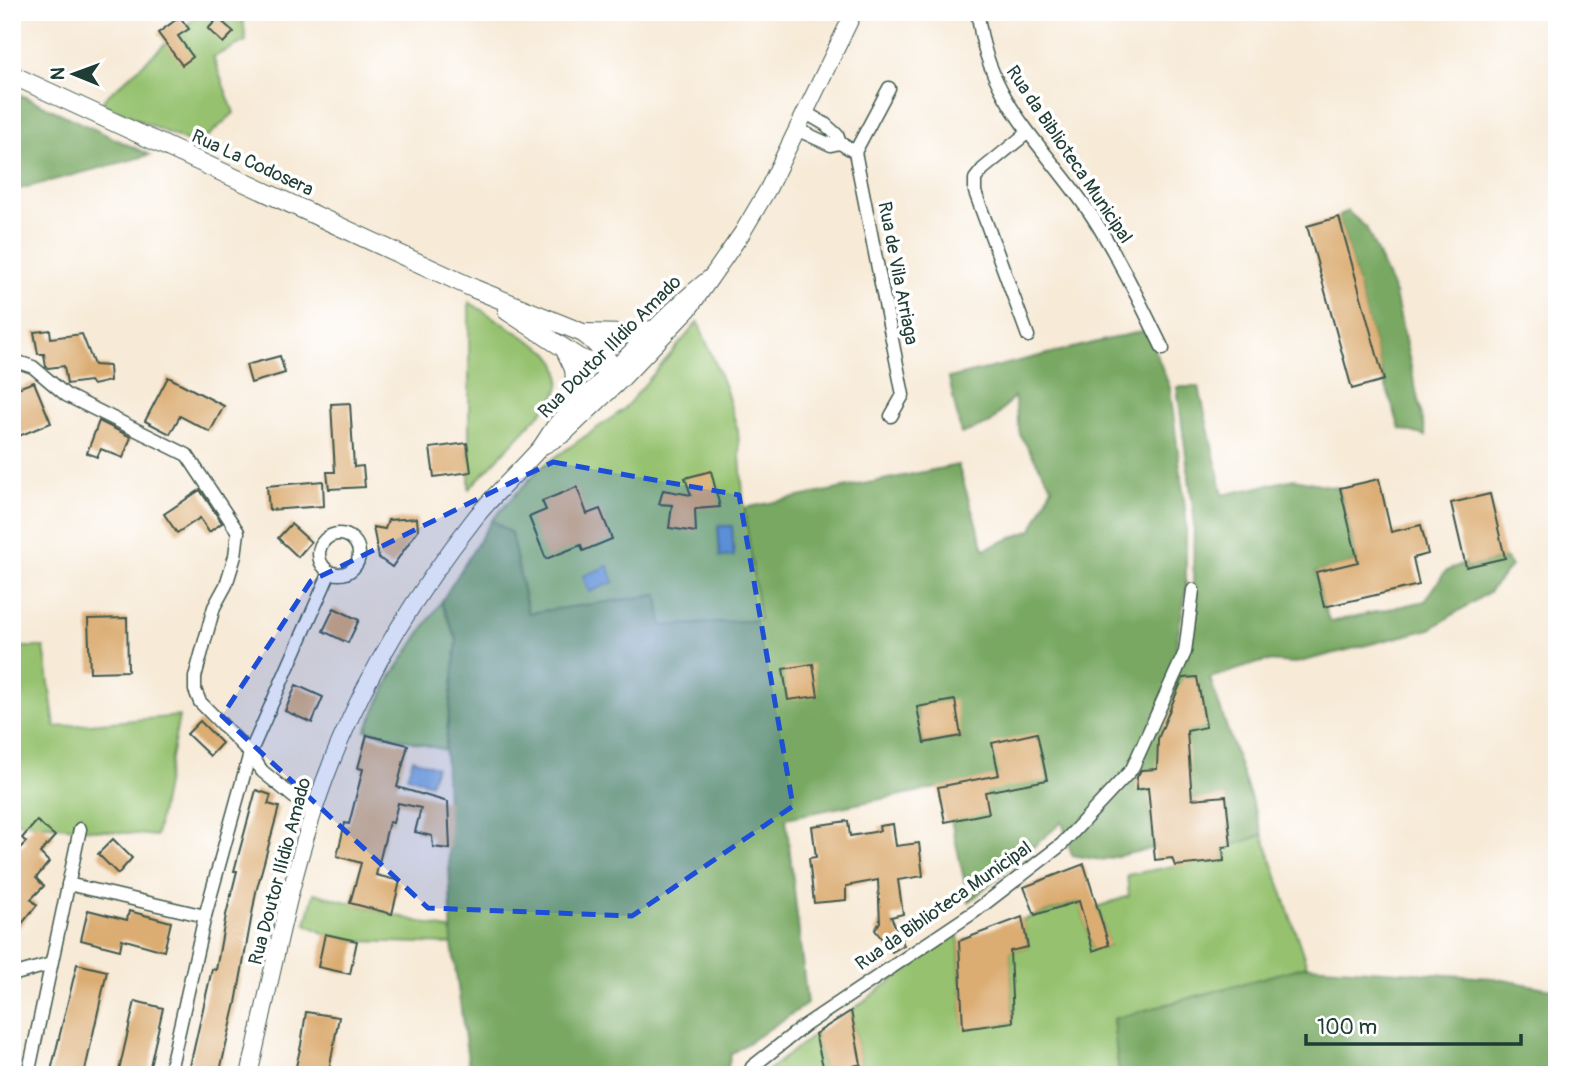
<svg xmlns="http://www.w3.org/2000/svg" width="1569" height="1087" font-family="Pangolin,sans-serif">
<style>
.green{fill:#96c270;stroke:#5a8052;stroke-width:2}
.forest{fill:#78a862;stroke:#4c724b;stroke-width:2;fill-rule:evenodd}
.water{fill:#6c9fd8;stroke:#466e86;stroke-width:2}
.building{fill:#dcad73}
.lines{fill:none;stroke-linecap:round;stroke-linejoin:round}
.minor-casing{stroke:#3f574c;stroke-width:15}
.tertiary-casing{stroke:#3f574c;stroke-width:18}
.secondary-casing{stroke:#3f574c;stroke-width:20}
.minor{stroke:#fff;stroke-width:12}
.tertiary{stroke:#fff;stroke-width:16}
.secondary{stroke:#fff;stroke-width:18}
.marked{fill:#1d4ed8;fill-opacity:0.2;stroke:#1d4ed8;stroke-width:5;stroke-dasharray:14 9;stroke-linejoin:round}
.labels{text-anchor:middle;stroke-width:7;stroke-linejoin:round;paint-order:stroke}
.street-label{font-size:19px;fill:#1f3d34;stroke:#fff}
</style>
<rect width="100%" height="100%" fill="#fff"/>
<filter id="ink" filterUnits="userSpaceOnUse"><feTurbulence type="fractalNoise" baseFrequency=".0143" numOctaves="2"/><feDisplacementMap in="SourceGraphic" scale="14" xChannelSelector="R" yChannelSelector="G"/><feConvolveMatrix kernelMatrix="1 2 1 2 8 2 1 2 1" color-interpolation-filters="sRGB"/></filter>
<filter id="wash" filterUnits="userSpaceOnUse"><feTurbulence type="fractalNoise" baseFrequency=".00686" numOctaves="4" result="noise"/><feDisplacementMap in="SourceGraphic" scale="28" xChannelSelector="R" yChannelSelector="G"/><feGaussianBlur stdDeviation="1.57" result="paint"/><feColorMatrix in="noise" values="0 0 0 0 0 0 0 0 0 0 0 0 0 0 0 0 0 1.4 0 .05"/><feComposite in="paint" operator="in"/></filter>
<g filter="url(#wash)">
<rect width="100%" height="100%" fill="#f7ead7"/>
<g class="green">
<polygon points="201,12 242,12 246,41 213,57 234,113 197,146 103,104 104,99"/>
<path d="M469 302 548 352C562 367 563 382 554 399L469 489Z"/>
<polygon points="698,322 725,387 738,431 744,508 760,620 662,626 657,595 528,613 511,533 492,520 541,467 623,410"/>
<polygon points="441,602 457,640 445,750 366,730 391,677"/>
<polygon points="12,647 44,647 55,727 179,716 156,836 16,822 12,834"/>
<polygon points="1263,835 1307,966 1113,1019 1119,1075 762,1075 815,1034 825,1073 861,1064 851,1011 958,931 963,1027 1013,1022 1010,951 1028,947 1022,920 1079,901 1093,950 1109,946 1097,907 1129,896 1127,875 1183,864 1224,861 1223,847"/>
<polygon points="314,893 454,931 452,944 357,941 325,934 306,924"/>
</g>
<g class="forest">
<polygon points="12,91 150,155 12,191"/>
<polygon points="1347,211 1366,227 1395,294 1426,436 1400,429 1384,380 1339,217"/>
<path d="M1147 330 1170 388 1186 516V591L1176 646 1187 657 1193 590 1194 515 1177 387H1199L1223 495 1294 479 1340 488 1358 562 1316 572 1324 607 1330 622 1425 601 1445 572 1465 562 1466 567 1505 558 1511 566 1489 592 1430 629 1296 663 1265 661 1210 678 1263 835 1231 846 1226 796 1149 804 1154 848 1101 860 1072 855 1062 822 969 902 951 820 982 779 786 818 807 1004 731 1054 726 1075H470L452 944 445 750 457 640 441 602 492 520 511 533 528 613 658 595 662 626 760 620 744 508 958 465 984 549 1032 530 1052 487 1020 435 1014 396 991 423 961 434 949 378ZM917 707 961 736 924 743Z"/>
<polygon points="1307,966 1493,978 1557,990 1557,1075 1119,1075 1113,1019"/>
</g>
<g class="water">
<polygon points="718,526 732,526 734,556 720,557"/>
<polygon points="608,566 614,582 589,592 583,576"/>
<polygon points="413,759 436,767 430,784 407,776"/>
</g>
<g id="blocks">
<g class="building">
<polygon points="180,17 189,29 178,36 193,57 182,65 158,33"/>
<polygon points="218,18 234,32 223,43 208,29"/>
<polygon points="1339,217 1384,380 1352,389 1307,226"/>
<polygon points="50,330 51,338 82,334 94,365 109,366 110,381 93,385 90,381 67,384 64,366 48,368 46,367 44,354 38,354 34,332"/>
<polygon points="280,356 285,373 251,383 246,365"/>
<polygon points="168,377 224,406 210,432 180,416 170,434 145,421"/>
<polygon points="34,382 51,423 19,436 12,418 12,390"/>
<polygon points="350,403 354,467 363,466 365,487 329,489 327,472 335,472 331,404"/>
<polygon points="99,421 131,437 123,458 101,449 97,457 87,453"/>
<polygon points="467,443 471,472 434,477 430,448"/>
<polygon points="711,471 720,507 695,509 696,532 669,528 672,505 659,504 663,490 691,495 685,478"/>
<polygon points="1379,479 1391,532 1421,525 1428,554 1413,558 1419,585 1324,607 1316,572 1358,562 1340,488"/>
<polygon points="323,481 324,506 269,510 267,486"/>
<polygon points="577,487 587,514 600,509 612,539 583,551 581,545 546,559 529,517 546,510 542,501"/>
<polygon points="200,490 222,523 209,532 200,518 177,533 164,514"/>
<polygon points="1490,494 1505,558 1466,567 1451,503"/>
<polygon points="417,518 418,530 392,567 379,558 373,527 385,529 388,520"/>
<polygon points="291,524 311,542 298,557 278,538"/>
<polygon points="334,608 359,620 348,643 323,631"/>
<polygon points="127,618 128,671 90,672 88,619"/>
<polygon points="813,664 818,696 788,700 783,669"/>
<polygon points="1197,677 1206,727 1187,731 1192,799 1226,796 1231,846 1223,847 1224,861 1175,866 1172,858 1155,860 1148,788 1136,790 1137,777 1141,770 1157,769 1158,739 1179,687 1183,678"/>
<polygon points="296,685 323,697 312,723 285,711"/>
<polygon points="955,700 961,736 924,743 917,707"/>
<polygon points="200,721 222,743 210,756 187,734"/>
<polygon points="1037,733 1047,780 985,792 989,813 945,822 938,787 999,775 992,743"/>
<polygon points="367,735 408,745 397,787 448,802 450,849 433,847 432,836 415,832 421,808 398,803 393,823 389,822 376,875 400,881 392,914 350,903 361,863 337,856 345,823 349,824 363,769 358,768"/>
<polygon points="256,790 271,795 268,804 279,807 256,892 236,1003 219,1075 188,1075 212,969 216,970 226,915 237,871 234,871"/>
<polygon points="37,821 55,836 40,853 49,862 36,878 44,886 31,899 37,905 12,936 12,856 26,842 22,838"/>
<polygon points="848,821 850,836 880,831 879,826 893,824 896,846 919,843 923,876 898,880 903,914 891,917 904,945 892,952 875,930 880,922 878,880 846,886 846,900 814,903 809,858 816,857 812,826"/>
<polygon points="113,839 132,858 118,874 98,854"/>
<polygon points="1084,864 1109,945 1093,951 1079,901 1035,915 1024,887"/>
<polygon points="88,910 127,920 129,911 171,922 164,951 122,939 120,950 81,940"/>
<polygon points="1022,917 1028,947 1010,951 1013,1022 963,1029 959,941"/>
<polygon points="325,934 357,941 350,974 318,967"/>
<polygon points="77,964 107,971 84,1075 50,1075"/>
<polygon points="135,1001 163,1008 148,1075 118,1075"/>
<polygon points="851,1011 861,1064 825,1074 815,1034"/>
<polygon points="306,1012 339,1017 328,1075 294,1075 301,1045"/>
</g>
</g>
</g>
<g filter="url(#ink)">
<use href="#blocks" fill-opacity="0" stroke="#3f574c" stroke-width="2"/>
<g class="lines">
<defs>
<g id="minor">
<path d="M978 12C985 100 1047 148 1092 216 1119 258 1141 304 1163 349"/>
<polyline points="806,113 825,124 837,135 840,143 855,152 903,395 891,416"/>
<polyline points="798,130 831,145 840,143"/>
<polyline points="1027,133 983,169 975,179 975,192 1028,336"/>
<polyline points="855,152 889,88"/>
<polyline points="12,360 33,367 66,395 187,455 238,532 235,556 226,585 214,607 195,677 195,690 200,702 250,753 262,771 301,803 315,808"/>
<circle cx="339" cy="554" r="20"/>
<polyline points="68,884 205,916"/>
<polyline points="12,975 51,964"/>
<polyline points="28,1075 80,829"/>
<polyline points="169,1075 205,916 250,753 330,572"/>
<polyline points="749,1075 752,1067 804,1026 974,912 1061,845 1132,769 1185,652 1193,590"/>
</g>
<g id="tertiary">
<polyline points="545,445 564,434 621,380 689,309 742,233 768,189 854,12"/>
<path d="M249 1075C275 964 294 849 339 744 373 662 421 587 475 518 495 493 519 472 540 448 546 440 551 430 558 422 575 404 594 389 612 371 645 339 675 305 711 277"/>
</g>
<g id="secondary">
<path d="M12 75 475 289 583 333C598 344 605 353 613 371"/>
<polyline points="507,311 579,358 613,371"/>
<polyline points="583,333 628,334 652,330"/>
<polyline points="565,350 574,369 577,404"/>
</g>
</defs>
<use href="#minor" class="minor-casing"/>
<use href="#tertiary" class="tertiary-casing"/>
<use href="#secondary" class="secondary-casing"/>
<use href="#minor" class="minor"/>
<use href="#tertiary" class="tertiary"/>
<use href="#secondary" class="secondary"/>
</g>
</g>
<path class="marked" d="M553 462 739 495 793 806 632 916 428 908 222 716 311 581Z"/>
<g class="labels">
<g class="street-label">
<text transform="translate(1070 154) rotate(56)" y="7">Rua da Biblioteca Municipal</text>
<text transform="translate(253 162) rotate(25)" y="7">Rua La Codosera</text>
<text transform="translate(899 273) rotate(79)" y="7">Rua de Vila Arriaga</text>
<text transform="translate(609 346) rotate(-45)" y="7">Rua Doutor Ilídio Amado</text>
<text transform="translate(279 871) rotate(-75)" y="7">Rua Doutor Ilídio Amado</text>
<text transform="translate(943 905) rotate(-35)" y="7">Rua da Biblioteca Municipal</text>
</g>
</g>
<rect width="1569" height="1087" fill="none" stroke="#fff" stroke-width="42"/>
<g transform="translate(74 74) rotate(271)" stroke="#ffffff" stroke-width="5" paint-order="stroke">
<path d="M0-5L12 26L0 18L-12 26Z" fill="#1f3d34"/>
<text y="-10" font-size="19" font-weight="bold" text-anchor="middle" fill="#1f3d34">N</text>
</g>
<path d="M1306 1034v10h215v-10" fill="none" stroke="#1f3d34" stroke-width="3.5"/>
<text x="1317" y="1034" font-size="21" fill="#1f3d34" stroke="#ffffff" stroke-width="5" paint-order="stroke">100 m</text>
</svg>
